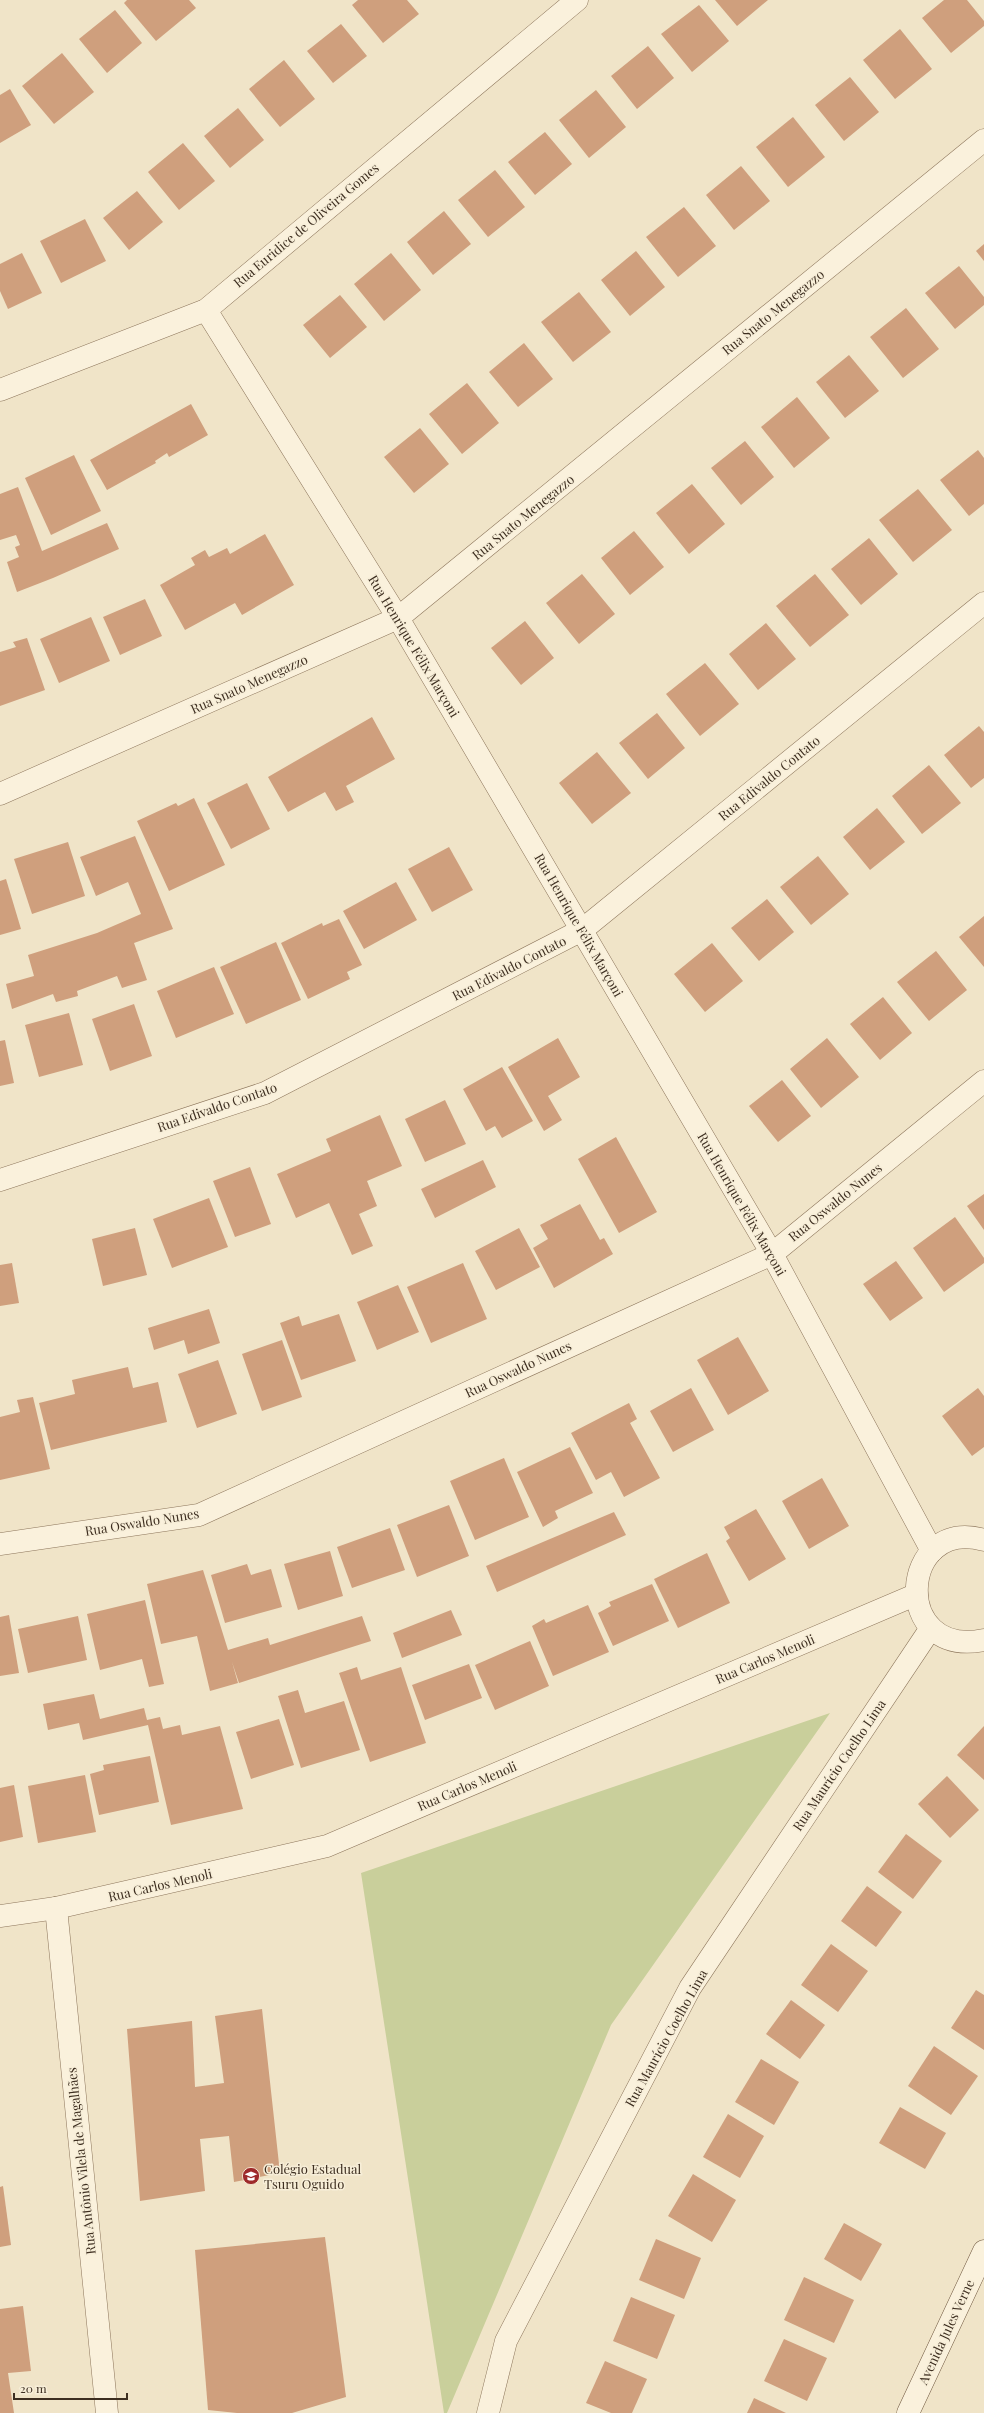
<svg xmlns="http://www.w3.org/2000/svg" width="984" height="2413" font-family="'Playfair Display',serif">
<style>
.green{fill:#c9cf9b}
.building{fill:#cf9f7d}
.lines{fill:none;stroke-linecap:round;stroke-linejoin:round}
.minor-casing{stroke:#8d765c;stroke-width:23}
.secondary-casing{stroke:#6f573f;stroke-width:23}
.minor{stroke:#faf1dc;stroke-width:22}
.secondary{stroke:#faf1dc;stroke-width:22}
.labels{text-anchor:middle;stroke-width:3;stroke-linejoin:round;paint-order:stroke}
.street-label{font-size:13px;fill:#3d2e20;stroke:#f7eed8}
.poi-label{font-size:13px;fill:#3d2e20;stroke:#f7eed8;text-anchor:start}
</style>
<rect width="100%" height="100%" fill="#f0e4c8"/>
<polygon class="green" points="830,1713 611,2025 447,2413 444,2413 361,1873"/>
<g class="building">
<polygon points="127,0 189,0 196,8 156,41 124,3"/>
<polygon points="358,0 407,0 419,14 383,43 352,5"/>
<polygon points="715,0 768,0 737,26"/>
<polygon points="944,0 967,0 984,21 984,26 951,53 922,18"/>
<polygon points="699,5 729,41 692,72 661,34"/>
<polygon points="115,10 142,43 107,73 79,39"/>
<polygon points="341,24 367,56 333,83 307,51"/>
<polygon points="900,29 932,69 895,99 863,60"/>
<polygon points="648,46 674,78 637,109 611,76"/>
<polygon points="62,53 94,92 54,124 22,86"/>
<polygon points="284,60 315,99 280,127 249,89"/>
<polygon points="850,77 879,112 844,141 815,105"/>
<polygon points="10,89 31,125 0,143 0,95"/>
<polygon points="596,90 626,127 589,158 559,120"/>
<polygon points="238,108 264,140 230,168 204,136"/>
<polygon points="793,117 825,157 788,187 756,147"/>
<polygon points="545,132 572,164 535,195 508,162"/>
<polygon points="183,143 215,181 179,210 148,172"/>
<polygon points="741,166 770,201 734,230 706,195"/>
<polygon points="495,170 525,207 488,237 458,200"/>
<polygon points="137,191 163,222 129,250 103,218"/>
<polygon points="684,207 716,246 678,277 646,237"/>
<polygon points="444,211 471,244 433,275 407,242"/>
<polygon points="85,219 106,261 61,283 40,241"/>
<polygon points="984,244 984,261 976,251"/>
<polygon points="636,251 665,287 630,316 601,280"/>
<polygon points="22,253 42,293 8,309 0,291 0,264"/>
<polygon points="391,253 421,290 384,321 354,284"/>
<polygon points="959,266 984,297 984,305 955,329 925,293"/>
<polygon points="579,292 611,332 573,362 541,322"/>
<polygon points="340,295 367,327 330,358 303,325"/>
<polygon points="906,308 939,349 903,378 870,337"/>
<polygon points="524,343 553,379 518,407 489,372"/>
<polygon points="849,355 879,391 845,418 816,382"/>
<polygon points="467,383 499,423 462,454 429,414"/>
<polygon points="797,397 830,438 794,468 761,427"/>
<polygon points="191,404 208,435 169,457 167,453 155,461 156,463 107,490 90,460"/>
<polygon points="420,428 449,464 414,493 384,457"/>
<polygon points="745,441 774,477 741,505 711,468"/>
<polygon points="978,450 984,458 984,504 969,516 940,480"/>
<polygon points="74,455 101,511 51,535 25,478"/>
<polygon points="692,484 725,524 689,554 656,513"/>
<polygon points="18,487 42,551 107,523 119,549 53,578 49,568 53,578 17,592 7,562 19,557 15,547 20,545 16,535 0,540 0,494"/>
<polygon points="918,489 952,530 913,562 879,520"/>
<polygon points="634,531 664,567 630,595 601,558"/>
<polygon points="265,534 294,585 242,615 235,603 185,630 160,585 195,565 191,558 205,550 209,557 227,548 230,554"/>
<polygon points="869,538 898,574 861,605 831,569"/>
<polygon points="582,574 615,614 579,644 546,603"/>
<polygon points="815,574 849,615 810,647 776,606"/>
<polygon points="145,599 162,636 120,655 103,617"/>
<polygon points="91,617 110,661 59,683 40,639"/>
<polygon points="525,621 554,658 521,685 491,648"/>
<polygon points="766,623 796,659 758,690 729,654"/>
<polygon points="27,638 45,690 0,706 0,652 16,647 13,642"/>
<polygon points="705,663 739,704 700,736 666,694"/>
<polygon points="657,713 685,748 648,779 619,743"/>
<polygon points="372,717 395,759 346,786 354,802 336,811 325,792 288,812 268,777"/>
<polygon points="979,726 984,732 984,778 971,788 944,755"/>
<polygon points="597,752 631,793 592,824 559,783"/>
<polygon points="929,765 961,803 922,834 892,796"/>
<polygon points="247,783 270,829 231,849 207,803"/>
<polygon points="194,798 225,865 169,891 137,821 176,803 178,806"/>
<polygon points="877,808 905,842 870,870 843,837"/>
<polygon points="135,836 173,929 134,943 147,980 122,988 117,976 77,991 78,996 56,1002 53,994 12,1009 6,984 34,976 28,955 97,933 141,914 128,882 96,896 80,857"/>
<polygon points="68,842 85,896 32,914 14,859"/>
<polygon points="449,847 473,890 432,912 408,869"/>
<polygon points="818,856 849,894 811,925 780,887"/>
<polygon points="6,879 21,929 0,935 0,881"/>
<polygon points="396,882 417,920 364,949 343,911"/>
<polygon points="767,899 794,932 759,961 731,928"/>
<polygon points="984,916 984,967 959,937"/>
<polygon points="339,919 362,965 347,972 350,979 308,999 281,943 322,923 323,926"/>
<polygon points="276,942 301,1000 246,1024 220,967"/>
<polygon points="712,943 743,981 705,1012 674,974"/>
<polygon points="936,951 967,990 929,1021 897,982"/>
<polygon points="214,967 234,1014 176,1038 157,991"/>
<polygon points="883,997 912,1033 880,1060 850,1024"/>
<polygon points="134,1004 152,1056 110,1071 92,1019"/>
<polygon points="69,1013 83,1065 39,1077 25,1025"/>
<polygon points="558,1038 580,1077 548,1096 562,1120 544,1131 508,1067"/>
<polygon points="827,1038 859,1077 821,1108 790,1069"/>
<polygon points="5,1040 14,1083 0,1086 0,1041"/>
<polygon points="502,1067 533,1121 502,1138 495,1126 486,1131 463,1089"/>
<polygon points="782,1080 811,1116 778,1142 749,1106"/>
<polygon points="445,1100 466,1144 425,1162 405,1119"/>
<polygon points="380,1115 402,1166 367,1181 377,1206 359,1214 373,1246 352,1255 329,1203 296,1218 277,1174 331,1151 326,1139"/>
<polygon points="616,1137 657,1212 619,1233 578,1159"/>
<polygon points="483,1160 496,1187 435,1218 421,1189"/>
<polygon points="250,1167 271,1224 235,1237 213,1181"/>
<polygon points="984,1194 984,1230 967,1206"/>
<polygon points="209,1198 228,1247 172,1268 153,1219"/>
<polygon points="580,1204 600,1240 604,1238 613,1254 554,1288 533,1248 548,1239 540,1225"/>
<polygon points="955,1217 984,1258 984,1263 944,1292 913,1248"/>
<polygon points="135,1228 147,1275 103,1286 92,1239"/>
<polygon points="519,1228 540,1267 496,1290 475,1251"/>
<polygon points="896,1261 923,1298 890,1321 863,1284"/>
<polygon points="12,1263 19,1303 0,1306 0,1265"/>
<polygon points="463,1263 487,1319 431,1343 407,1287"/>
<polygon points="398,1285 419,1332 377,1350 357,1302"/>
<polygon points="209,1309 220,1343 188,1354 184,1340 154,1350 148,1328"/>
<polygon points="339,1314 356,1361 301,1380 280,1323 299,1316 302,1326"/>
<polygon points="738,1337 769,1391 728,1415 697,1360"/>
<polygon points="282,1340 302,1397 262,1411 242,1354"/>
<polygon points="218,1360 237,1414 197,1428 178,1374"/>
<polygon points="128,1367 133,1388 158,1382 167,1422 51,1450 39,1403 75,1394 72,1380"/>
<polygon points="691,1388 714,1430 673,1452 650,1411"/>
<polygon points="978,1388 984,1396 984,1447 972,1456 942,1416"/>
<polygon points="33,1397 50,1469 0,1480 0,1417 20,1412 17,1400"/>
<polygon points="629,1403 637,1419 630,1423 660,1478 624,1497 611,1472 596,1480 571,1433"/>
<polygon points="570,1447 593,1493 555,1511 558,1518 543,1527 517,1472"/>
<polygon points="504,1458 529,1517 475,1540 450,1481"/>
<polygon points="822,1478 849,1526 809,1549 782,1501"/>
<polygon points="449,1505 469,1556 417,1577 397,1525"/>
<polygon points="756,1509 786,1559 749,1581 726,1541 730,1538 724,1527"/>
<polygon points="614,1512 626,1535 497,1592 486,1566"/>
<polygon points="390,1528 405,1570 352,1588 337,1547"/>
<polygon points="330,1551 343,1596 298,1610 284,1564"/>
<polygon points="707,1553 730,1603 678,1628 654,1579"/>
<polygon points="247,1564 251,1575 271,1569 282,1607 225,1623 211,1575"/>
<polygon points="203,1570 228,1650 268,1638 270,1645 362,1616 371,1641 239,1683 232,1662 238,1683 210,1691 197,1636 161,1644 147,1584"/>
<polygon points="652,1584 669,1621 613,1646 598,1613 611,1606 609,1602"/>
<polygon points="145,1600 164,1684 149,1687 142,1659 100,1670 87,1614"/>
<polygon points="588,1605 609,1652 553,1676 532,1626 544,1619 546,1623"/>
<polygon points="451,1610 462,1635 402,1658 393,1633"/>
<polygon points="9,1615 19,1673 0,1676 0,1617"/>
<polygon points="78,1616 87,1660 28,1673 18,1629"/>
<polygon points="530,1641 549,1686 495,1710 475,1665"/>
<polygon points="469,1664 482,1698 425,1720 412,1685"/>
<polygon points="357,1667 361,1680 401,1667 426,1743 370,1762 339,1673"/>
<polygon points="298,1690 305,1713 344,1701 360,1750 301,1768 278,1696"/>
<polygon points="94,1694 100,1719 144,1708 147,1720 160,1717 163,1729 180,1725 182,1735 220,1726 243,1809 171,1825 148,1725 83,1740 79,1723 48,1730 43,1704"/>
<polygon points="279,1719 294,1765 251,1779 236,1732"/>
<polygon points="984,1726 984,1780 957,1755"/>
<polygon points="150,1756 159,1802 99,1815 90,1774 104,1770 103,1765"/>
<polygon points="85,1775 96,1832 38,1843 28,1786"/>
<polygon points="947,1776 979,1810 950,1838 918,1804"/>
<polygon points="14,1785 23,1837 0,1842 0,1788"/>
<polygon points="906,1834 942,1861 913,1899 878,1872"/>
<polygon points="867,1886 902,1912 876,1947 841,1921"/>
<polygon points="831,1944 868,1971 838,2012 801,1985"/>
<polygon points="976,1990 984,1995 984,2050 951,2028"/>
<polygon points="791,2000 825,2025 800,2059 766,2034"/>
<polygon points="262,2009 280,2173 234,2182 229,2136 200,2139 205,2191 140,2201 127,2029 192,2021 195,2087 224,2083 215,2016"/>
<polygon points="934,2046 978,2076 951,2115 908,2086"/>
<polygon points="761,2059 799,2082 774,2125 735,2102"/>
<polygon points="900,2107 946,2133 925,2169 879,2143"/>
<polygon points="728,2114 764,2136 740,2178 703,2157"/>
<polygon points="693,2174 736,2200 712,2242 668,2216"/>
<polygon points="3,2186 11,2245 0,2247 0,2187"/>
<polygon points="844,2223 882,2244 861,2281 824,2259"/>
<polygon points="325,2237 346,2397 292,2413 237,2413 208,2410 195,2250"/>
<polygon points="656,2239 701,2258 684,2299 639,2280"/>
<polygon points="804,2277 854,2300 834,2343 784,2320"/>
<polygon points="631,2297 675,2315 657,2359 613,2341"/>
<polygon points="23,2306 31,2371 8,2373 14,2413 0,2413 0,2309"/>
<polygon points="784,2339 827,2358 807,2401 764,2381"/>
<polygon points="605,2361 647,2379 632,2413 611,2413 586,2403"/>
<polygon points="754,2398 786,2413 747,2413"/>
</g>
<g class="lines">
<defs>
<g id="minor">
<polyline points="206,310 398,618 772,1254 932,1551"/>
<polyline points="0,390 206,310 577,0"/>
<polyline points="0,794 398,618 984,140"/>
<polyline points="0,1180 265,1093 582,930 984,603"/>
<path d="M984 1540C899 1516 890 1659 984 1640"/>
<polyline points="0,1544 199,1515 772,1254 984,1081"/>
<polyline points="56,1908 107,2413"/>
<polyline points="0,1916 56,1908 327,1846 915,1595"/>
<polyline points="488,2413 506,2341 690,1988 931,1628"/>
</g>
<polyline id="secondary" points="908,2413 984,2251"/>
</defs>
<use href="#minor" class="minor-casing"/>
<use href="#secondary" class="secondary-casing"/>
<use href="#minor" class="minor"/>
<use href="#secondary" class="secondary"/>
</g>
<defs>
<symbol id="school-disc" viewBox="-11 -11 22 22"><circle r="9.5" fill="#9e2a2b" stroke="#f7eed8"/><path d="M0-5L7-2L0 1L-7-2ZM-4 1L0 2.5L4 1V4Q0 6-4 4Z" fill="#fff"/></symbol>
</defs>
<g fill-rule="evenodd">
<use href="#school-disc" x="241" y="2166" width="20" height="20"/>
</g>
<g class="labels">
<g class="street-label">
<text transform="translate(306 225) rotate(-40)" y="5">Rua Euridice de Oliveira Gomes</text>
<text transform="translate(773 312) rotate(-39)" y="5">Rua Snato Menegazzo</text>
<text transform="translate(523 517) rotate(-39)" y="5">Rua Snato Menegazzo</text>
<text transform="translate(414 646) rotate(59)" y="5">Rua Henrique Félix Marçoni</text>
<text transform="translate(249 684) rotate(-24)" y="5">Rua Snato Menegazzo</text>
<text transform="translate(769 778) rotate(-39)" y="5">Rua Edivaldo Contato</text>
<text transform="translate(579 925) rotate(60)" y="5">Rua Henrique Félix Marçoni</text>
<text transform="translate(509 968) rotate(-27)" y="5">Rua Edivaldo Contato</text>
<text transform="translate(217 1107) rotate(-19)" y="5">Rua Edivaldo Contato</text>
<text transform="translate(835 1202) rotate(-39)" y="5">Rua Oswaldo Nunes</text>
<text transform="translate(742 1204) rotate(60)" y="5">Rua Henrique Félix Marçoni</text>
<text transform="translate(518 1369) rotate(-25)" y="5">Rua Oswaldo Nunes</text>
<text transform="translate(142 1522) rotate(-9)" y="5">Rua Oswaldo Nunes</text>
<text transform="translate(765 1659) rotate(-23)" y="5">Rua Carlos Menoli</text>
<text transform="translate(839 1765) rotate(-56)" y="5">Rua Maurício Coelho Lima</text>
<text transform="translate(467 1786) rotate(-23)" y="5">Rua Carlos Menoli</text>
<text transform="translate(160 1885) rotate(-13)" y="5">Rua Carlos Menoli</text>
<text transform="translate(666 2038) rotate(-61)" y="5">Rua Maurício Coelho Lima</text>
<text transform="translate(81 2161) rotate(-96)" y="5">Rua Antônio Vilela de Magalhães</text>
<text transform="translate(946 2332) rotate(-65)" y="5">Avenida Jules Verne</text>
</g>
<g class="poi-label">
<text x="264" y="2174">Colégio Estadual<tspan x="264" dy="15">Tsuru Oguido</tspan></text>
</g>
</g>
<path d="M14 2393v6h113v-6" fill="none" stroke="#3d2e20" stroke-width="2"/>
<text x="20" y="2393" font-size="12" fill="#3d2e20" stroke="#f7eed8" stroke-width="3" paint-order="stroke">20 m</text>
</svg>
